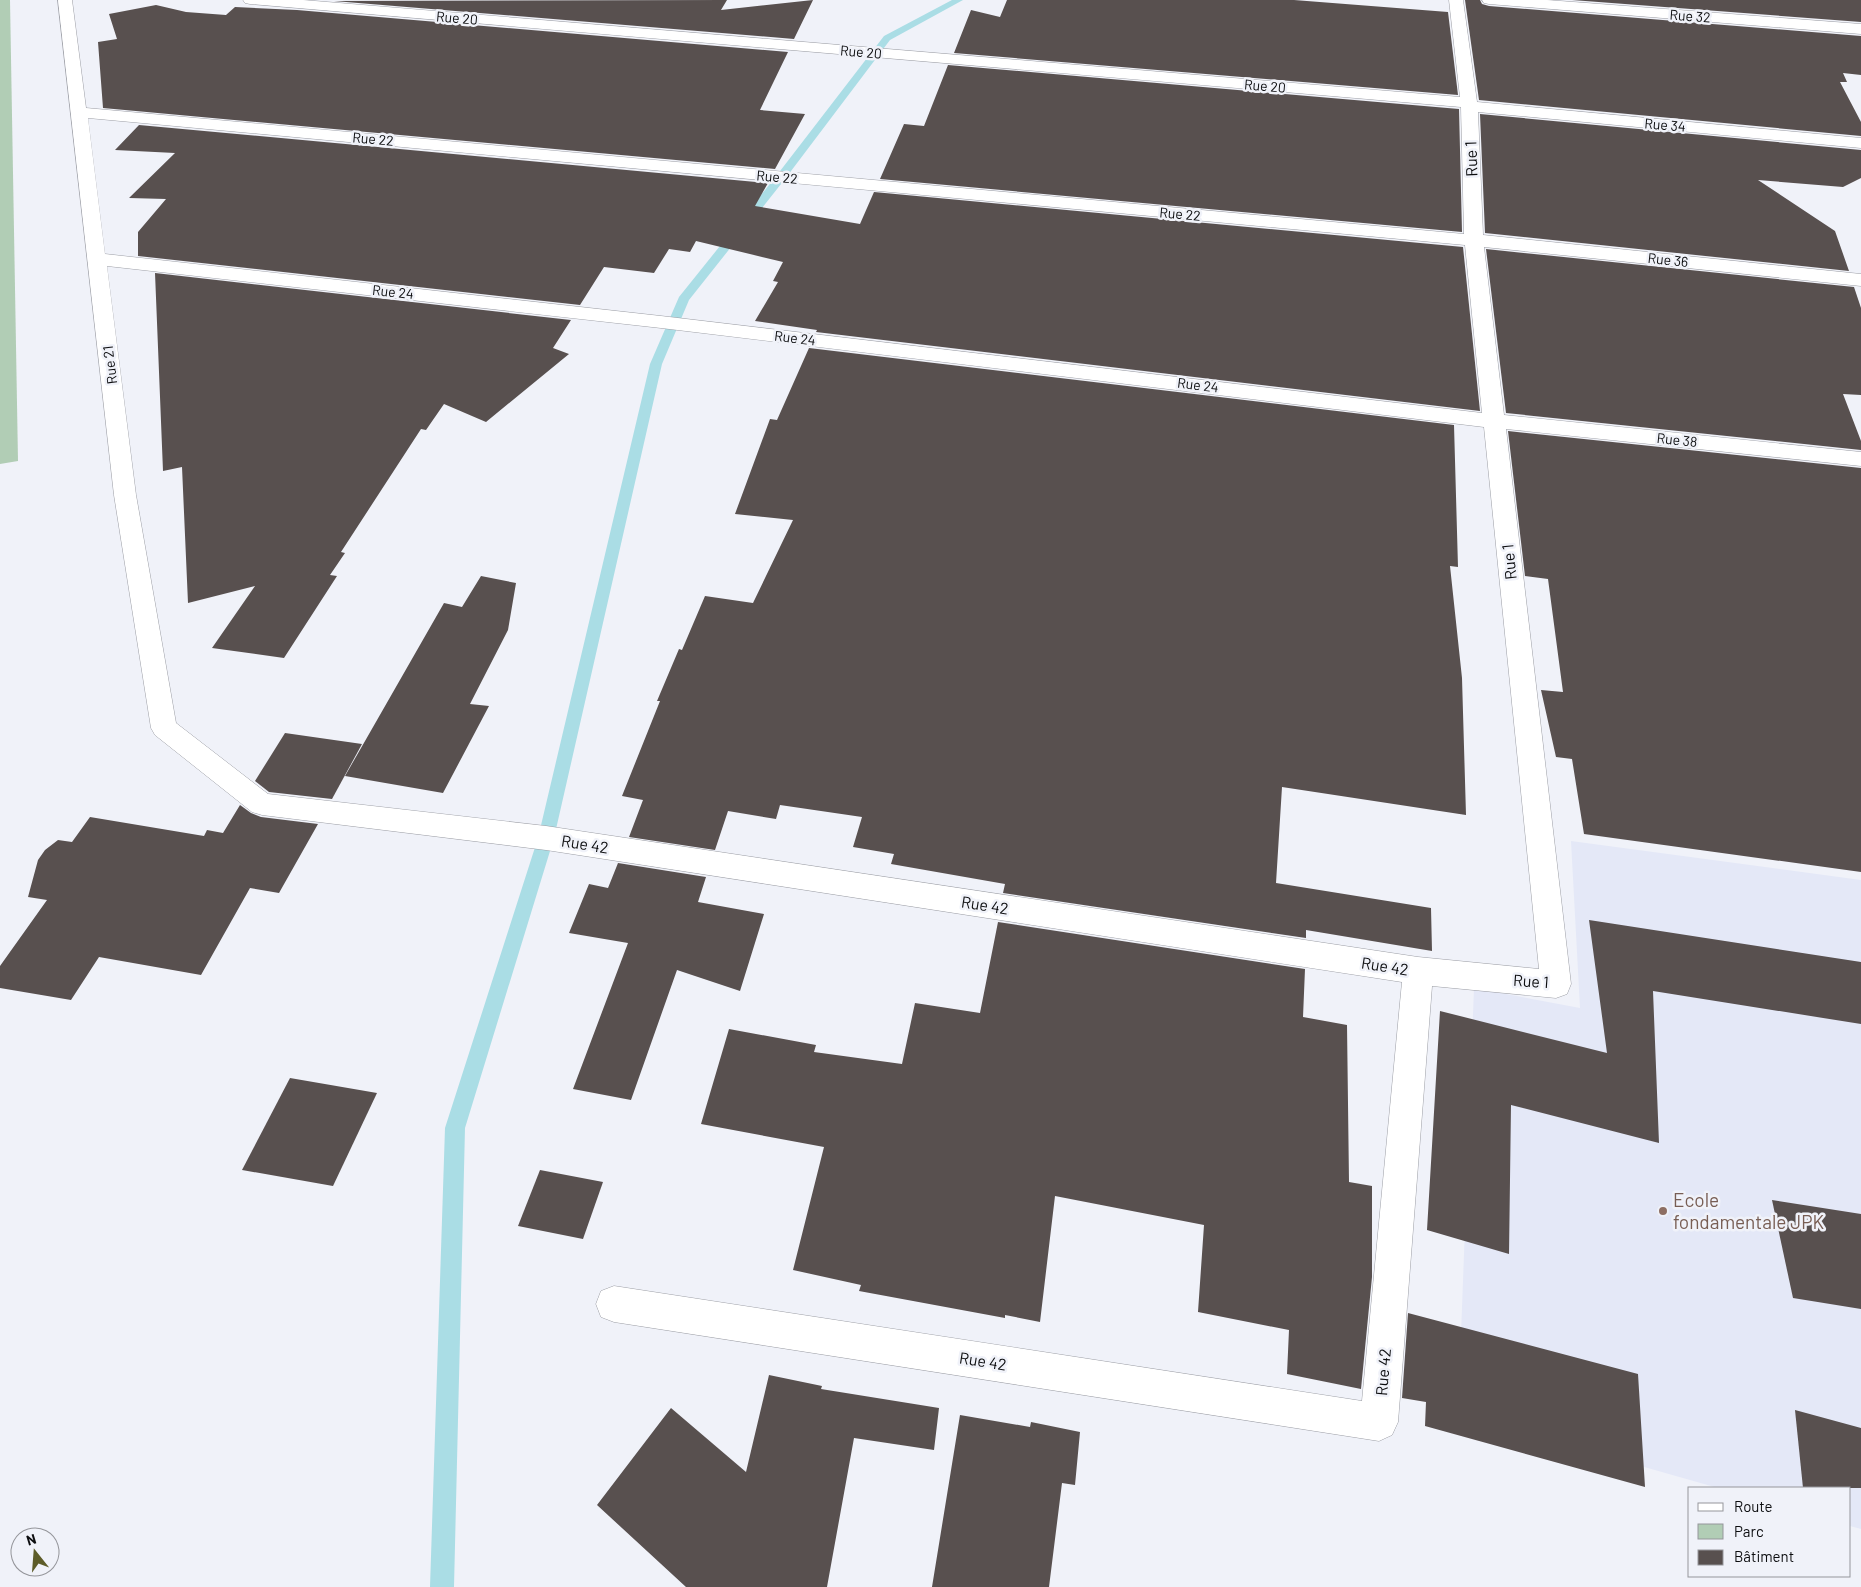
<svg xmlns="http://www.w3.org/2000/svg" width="1861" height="1587" font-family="Barlow,sans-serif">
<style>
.built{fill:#e4e8f7}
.green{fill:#b1cdb5}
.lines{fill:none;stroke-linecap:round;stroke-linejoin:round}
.stream{fill:#aadde5;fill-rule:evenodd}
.building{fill:#58504f}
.minor-casing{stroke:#9c9ea5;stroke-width:1}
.minor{fill:#fff;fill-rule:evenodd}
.education-dot{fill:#8d6e63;stroke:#f0f2f9;stroke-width:2}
.labels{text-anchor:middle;stroke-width:5;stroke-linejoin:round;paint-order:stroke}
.far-street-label{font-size:14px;fill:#0c0d0f;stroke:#f0f2f9}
.street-label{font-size:16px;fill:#0c0d0f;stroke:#f0f2f9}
.near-education-label{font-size:19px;fill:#785e54;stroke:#f0f2f9;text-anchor:start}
</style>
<rect width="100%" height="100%" fill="#f0f2f9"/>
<polygon class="built" points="1571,841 1861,880 1861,1529 1850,1526 1850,1488 1718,1488 1458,1414 1474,988 1580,1008"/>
<polygon class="green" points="0,0 10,0 18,461 0,464"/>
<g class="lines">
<polygon class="stream" points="952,0 963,0 890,40 785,179 689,300 662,364 554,838 465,1128 454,1587 430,1587 445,1128 538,838 650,364 679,297 777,175 884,36"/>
</g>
<g class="building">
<polygon points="727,0 721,10 813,0 794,39 334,1"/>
<polygon points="1007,0 1294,0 1448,12 1458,95 954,53 971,10 1000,17"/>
<polygon points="1465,0 1480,0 1482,4 1489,6 1861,36 1861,75 1843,73 1847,82 1840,82 1861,122 1861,136 1479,100"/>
<polygon points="1572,0 1861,0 1861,22"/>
<polygon points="156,5 186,12 226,15 235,7 297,10 788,52 760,110 805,114 775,169 103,108 98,42 117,39 109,14"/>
<polygon points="948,65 1459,109 1462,232 880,179 904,124 924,126"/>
<polygon points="1480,114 1861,150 1861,178 1843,187 1758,180 1835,231 1849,271 1485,233"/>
<polygon points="139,125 768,183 755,206 860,224 874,192 1463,247 1480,411 816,332 817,330 755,321 778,282 773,281 783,262 696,241 690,252 669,249 654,273 604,267 580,305 138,256 138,232 166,199 129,198 175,153 115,150"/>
<polygon points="1486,249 1854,287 1861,308 1861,395 1843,394 1861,441 1861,450 1506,413"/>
<polygon points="155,273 571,320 553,348 569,354 486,422 444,404 426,430 421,429 341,552 345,553 330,575 337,576 284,658 212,648 255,586 188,603 182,467 163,471"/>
<polygon points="809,348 1454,425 1458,567 1450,566 1462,678 1466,815 1282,787 1276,883 1431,908 1432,951 1306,930 1306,938 1003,893 1005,884 891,864 894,854 853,847 862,817 780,805 776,819 728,811 715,850 629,837 643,800 622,796 660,701 657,701 679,649 682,650 705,596 753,603 793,520 735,514 770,419 777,420"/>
<polygon points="1508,431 1861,468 1861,872 1584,834 1572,759 1556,757 1541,690 1563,692 1548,579 1525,576"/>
<polygon points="481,576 516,583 508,630 470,704 489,706 443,793 345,776 444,603 462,607"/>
<polygon points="285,733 362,744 332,799 269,792 255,781"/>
<polygon points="240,805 251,813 261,817 318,824 279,893 250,888 201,975 99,957 71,1000 0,988 0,966 47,900 28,897 38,860 45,850 58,840 72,842 90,817 204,836 207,830 223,833"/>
<polygon points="618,863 706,877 698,902 764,914 740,991 677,970 631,1100 573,1089 628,943 569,933 589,884 608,888"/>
<polygon points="1589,920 1861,962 1861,1024 1653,991 1659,1143 1511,1105 1509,1254 1427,1230 1440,1011 1607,1053"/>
<polygon points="998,922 1305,969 1303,1017 1347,1025 1349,1182 1372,1186 1372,1277 1361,1389 1287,1374 1289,1330 1198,1312 1204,1225 1055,1196 1040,1322 1005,1315 1005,1318 859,1291 861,1285 793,1270 824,1147 701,1124 729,1029 816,1045 814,1052 902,1064 915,1003 980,1013"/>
<polygon points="290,1078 377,1093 333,1186 242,1170"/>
<polygon points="540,1170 603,1182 583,1239 518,1226"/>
<polygon points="1772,1200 1861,1214 1861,1309 1793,1298"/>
<polygon points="1408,1313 1638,1374 1645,1487 1425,1426 1426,1402 1402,1398"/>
<polygon points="769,1375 822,1386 821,1389 939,1408 934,1450 854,1438 827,1587 686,1587 597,1505 671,1408 746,1472"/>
<polygon points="1795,1410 1861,1428 1861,1488 1803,1488"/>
<polygon points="960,1415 1030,1427 1031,1422 1080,1432 1075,1485 1062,1483 1049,1587 932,1587"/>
</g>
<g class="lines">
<defs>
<g id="minor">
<path d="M58 0H72L86 108 1464 234 1461 107 250 4 245 3 243 0H303L1460 97 1449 0H1463L1477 102 1861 138V148L1478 112 1483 235 1861 274V286L1484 247 1504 415 1861 452V466L1506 429 1571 984 1567 994 1556 998 1432 986 1398 1422 1392 1435 1379 1441 614 1322 601 1317 596 1304 601 1291 614 1286 1362 1401 1402 982 546 850 262 815 252 812 155 735 151 728 114 495ZM88 118 1465 245 1482 413 661 316 105 254ZM107 266 661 328 1484 427 1539 969 1418 957 546 826 268 794 176 723 136 495Z"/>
<polygon points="1482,0 1547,0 1861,24 1861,34 1489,4 1484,3"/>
</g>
</defs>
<use href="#minor" class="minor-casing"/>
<use href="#minor" class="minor"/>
</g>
<circle class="education-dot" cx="1663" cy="1211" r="5"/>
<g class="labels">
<g class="far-street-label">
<text transform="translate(1690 16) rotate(4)" y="5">Rue 32</text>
<text transform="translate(457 18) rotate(5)" y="5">Rue 20</text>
<text transform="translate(861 52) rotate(5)" y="5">Rue 20</text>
<text transform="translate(1265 86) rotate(5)" y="5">Rue 20</text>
<text transform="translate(1665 125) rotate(5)" y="5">Rue 34</text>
<text transform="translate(373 139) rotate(5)" y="5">Rue 22</text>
<text transform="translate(777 177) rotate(5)" y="5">Rue 22</text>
<text transform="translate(1180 214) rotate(5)" y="5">Rue 22</text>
<text transform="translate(1668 260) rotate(6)" y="5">Rue 36</text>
<text transform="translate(393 292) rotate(6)" y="5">Rue 24</text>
<text transform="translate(795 338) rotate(7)" y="5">Rue 24</text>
<text transform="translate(110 365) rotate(-97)" y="5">Rue 21</text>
<text transform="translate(1198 385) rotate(7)" y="5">Rue 24</text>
<text transform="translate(1677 440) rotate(6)" y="5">Rue 38</text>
</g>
<g class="street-label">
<text transform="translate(1471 159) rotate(-92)" y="6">Rue 1</text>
<text transform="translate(1509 562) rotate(-96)" y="6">Rue 1</text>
<text transform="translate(585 844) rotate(9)" y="6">Rue 42</text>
<text transform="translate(985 905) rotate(9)" y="6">Rue 42</text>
<text transform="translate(1385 966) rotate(9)" y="6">Rue 42</text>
<text transform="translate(1531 981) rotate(4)" y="6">Rue 1</text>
<text transform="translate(983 1361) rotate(9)" y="6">Rue 42</text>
<text transform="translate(1383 1372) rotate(-85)" y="6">Rue 42</text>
</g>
<g class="near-education-label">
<text x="1673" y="1207">Ecole<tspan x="1673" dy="22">fondamentale JPK</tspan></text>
</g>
</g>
<rect x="1688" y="1487" width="162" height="90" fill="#f0f2f9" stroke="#95969b"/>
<rect x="1698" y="1503" width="25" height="8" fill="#ffffff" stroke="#95969b"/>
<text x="1734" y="1512" font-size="15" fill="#0c0d0f">Route</text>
<rect x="1698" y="1524" width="25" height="15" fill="#b1cdb5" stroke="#95969b"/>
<text x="1734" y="1537" font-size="15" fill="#0c0d0f">Parc</text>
<rect x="1698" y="1550" width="25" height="15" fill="#58504f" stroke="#95969b"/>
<text x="1734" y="1562" font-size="15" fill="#0c0d0f">Bâtiment</text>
<g transform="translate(35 1552) rotate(343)"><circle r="24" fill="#f0f2f9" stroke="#95969b"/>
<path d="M0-4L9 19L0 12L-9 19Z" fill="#5d5c29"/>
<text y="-8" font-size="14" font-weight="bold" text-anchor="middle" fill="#0c0d0f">N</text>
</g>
</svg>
